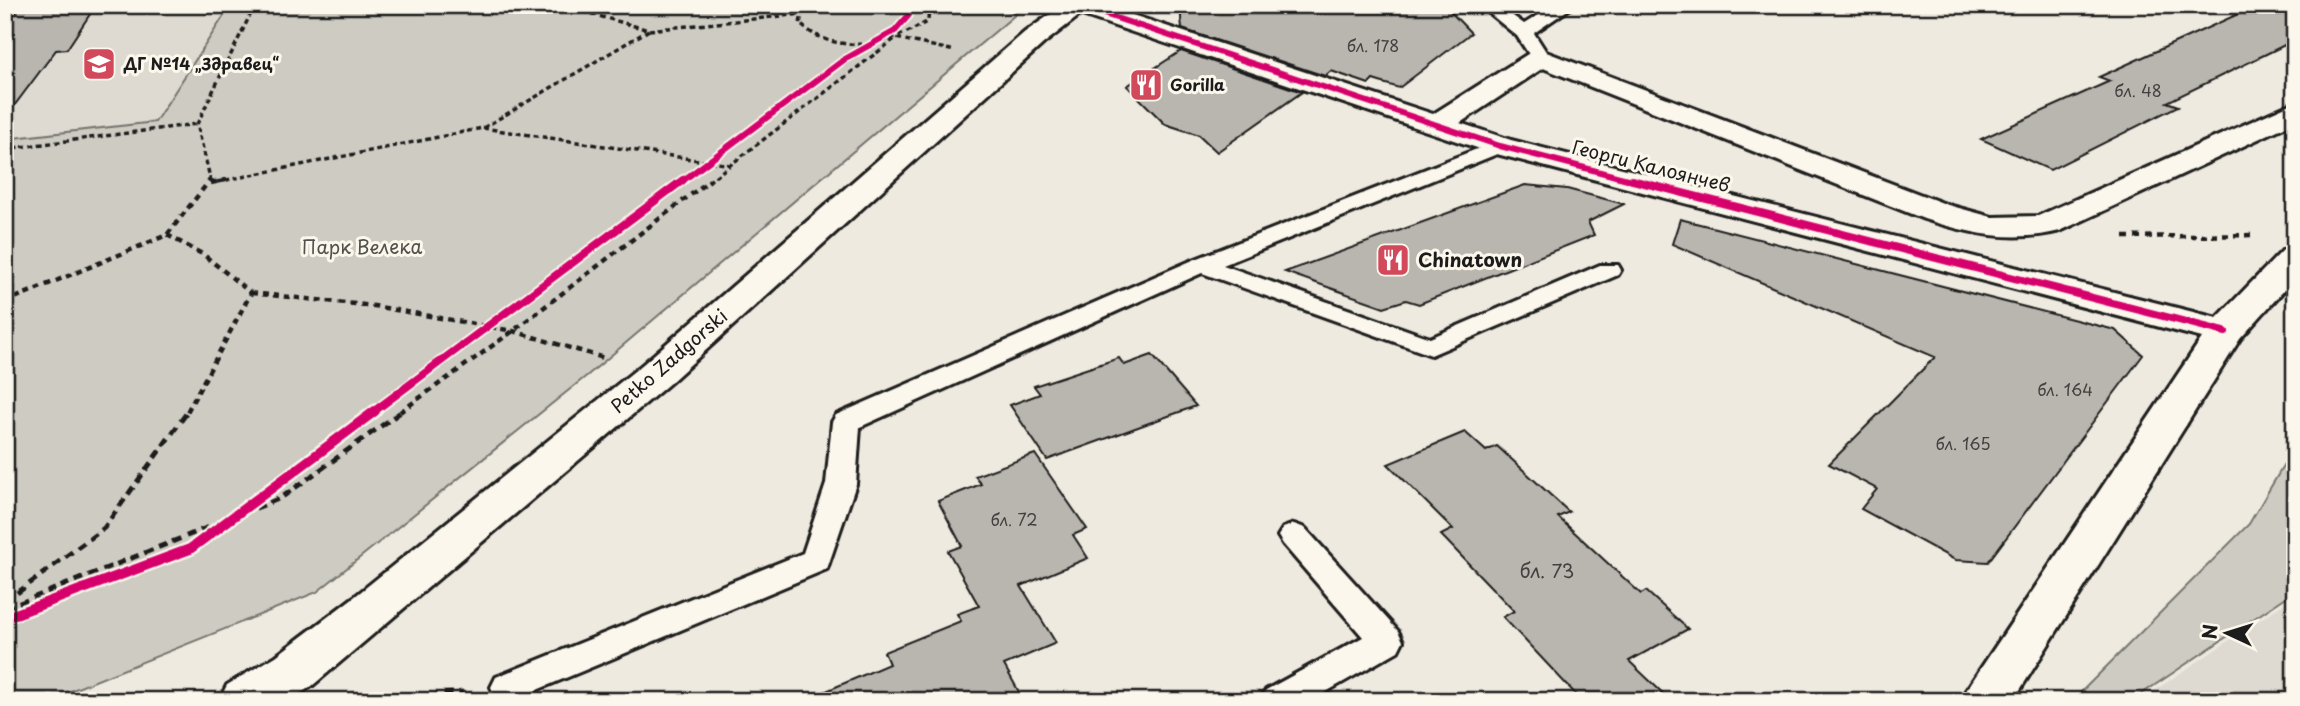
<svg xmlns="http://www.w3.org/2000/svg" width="2300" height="706" font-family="'Playpen Sans',sans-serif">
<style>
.built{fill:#dedad1}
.green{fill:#ceccc2;stroke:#75746f;stroke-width:2}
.building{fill:#b9b6af;stroke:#1c1c1c;stroke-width:2}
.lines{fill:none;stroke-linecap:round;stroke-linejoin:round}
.lane-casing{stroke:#1c1c1c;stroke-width:6}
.street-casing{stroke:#1c1c1c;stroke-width:6}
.secondary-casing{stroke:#1c1c1c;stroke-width:6}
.path-far2{stroke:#1c1c1c;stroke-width:3.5;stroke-dasharray:5 3.5;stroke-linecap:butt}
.path-far1{stroke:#1c1c1c;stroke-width:4.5;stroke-dasharray:6 5;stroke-linecap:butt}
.path{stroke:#1c1c1c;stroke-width:5;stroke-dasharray:9 6;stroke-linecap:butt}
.lane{fill:#fbf7ec;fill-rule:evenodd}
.street{fill:#fbf7ec;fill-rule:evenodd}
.secondary{fill:#fbf7ec;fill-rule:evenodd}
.cycleway-far2-casing{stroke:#fbf7ec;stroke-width:10}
.cycleway-far1-casing{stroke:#fbf7ec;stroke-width:12}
.cycleway-casing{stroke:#fbf7ec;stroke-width:15}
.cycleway-far2{stroke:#d6006c;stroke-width:6}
.cycleway-far1{stroke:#d6006c;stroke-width:8}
.cycleway{stroke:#d6006c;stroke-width:10}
.labels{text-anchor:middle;stroke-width:6;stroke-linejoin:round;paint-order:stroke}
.number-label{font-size:16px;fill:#434241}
.far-poi-label{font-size:16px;font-weight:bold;fill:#1c1c1c;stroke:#fbf7ec;text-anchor:start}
.street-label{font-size:19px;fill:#1c1c1c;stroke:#fbf7ec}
.park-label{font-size:19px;fill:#51514e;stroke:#fbf7ec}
.poi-label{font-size:19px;font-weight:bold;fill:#1c1c1c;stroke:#fbf7ec;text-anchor:start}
.near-number-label{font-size:19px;fill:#434241}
</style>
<rect width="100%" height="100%" fill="#eeeadf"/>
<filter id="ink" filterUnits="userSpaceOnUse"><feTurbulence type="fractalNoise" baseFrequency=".0143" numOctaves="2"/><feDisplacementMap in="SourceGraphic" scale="14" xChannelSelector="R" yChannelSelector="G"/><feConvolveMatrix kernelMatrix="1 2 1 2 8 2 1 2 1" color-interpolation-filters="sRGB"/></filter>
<g filter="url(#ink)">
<g class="built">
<polygon points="5,5 231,5 155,122 5,139"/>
<polygon points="2295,596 2295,701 2139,701"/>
</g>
<g class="green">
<polygon points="231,5 995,5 1016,14 589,374 317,592 45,701 5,701 5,139 155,122"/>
<polygon points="2295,446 2295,591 2131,701 2072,701 2249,524"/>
</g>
<g class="building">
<polygon points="22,5 96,5 67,49 56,50 5,118 5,26"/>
<polygon points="1180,5 1444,5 1471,33 1399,88 1373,80 1369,84 1331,71 1325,76 1182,29"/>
<polygon points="2258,5 2295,5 2295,40 2167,102 2178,106 2050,170 1981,139 2110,81 2099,77"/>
<polygon points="1181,51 1302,92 1217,152 1199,135 1165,124 1127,86"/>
<polygon points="1525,185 1567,189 1624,204 1588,222 1594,235 1419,304 1406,300 1384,307 1285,272"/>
<polygon points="1680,219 2115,330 2143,355 1988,562 1955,560 1861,509 1877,489 1829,464 1935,357 1672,244"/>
<polygon points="1152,355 1196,406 1047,460 1010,405 1040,394 1034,386 1119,358 1124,365"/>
<polygon points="1465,432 1486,451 1497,446 1569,512 1558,517 1641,594 1646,591 1688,629 1629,661 1671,701 1582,701 1503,617 1514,611 1441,535 1453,529 1388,464"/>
<polygon points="1035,454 1087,529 1073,535 1088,558 1021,586 1056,643 1004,665 1024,701 803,701 889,664 884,652 961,621 957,614 979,606 948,551 962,546 938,501 981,484 975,476"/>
</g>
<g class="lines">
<defs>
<g id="lane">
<polygon points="1479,5 1498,5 1524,24 1555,5 1575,5 1534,33 1550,58 1541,64 1534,62 1517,36"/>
<polygon points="1500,140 1510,146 1507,150 1223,265 1430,338 1600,265 1618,265 1621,270 1618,275 1431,355 1202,273 860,427 856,484 827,569 520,697 511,701 496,697 491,687 496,677 803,553 826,484 832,422 836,415 1193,260"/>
<polygon points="1294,524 1305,528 1398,631 1403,641 1398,651 1310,701 1260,701 1266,690 1363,637 1283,544 1278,536 1283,528"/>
</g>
<path id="street" d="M1102 5 1433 114 1531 52 1541 50 1948 205 1992 217 2038 216 2295 102V122L2060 231C2012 243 1971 234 1924 219L1543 68 1460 123 1511 140 2217 318 2283 250 2295 247V278L2240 339 2013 701H1959L2202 338 1489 152 1070 11 1066 6Z"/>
<polygon id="secondary" points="1064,5 1093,5 1043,44 671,382 312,686 288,701 219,701 227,685 276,656 354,597 643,364 1025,32"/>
</defs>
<use href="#lane" class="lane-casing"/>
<use href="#street" class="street-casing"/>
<use href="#secondary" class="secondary-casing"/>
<g class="path-far2">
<polyline points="559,5 649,30 802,14"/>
<path d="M811 5 802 14 800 24C837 57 889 45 928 21L929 5"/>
<polyline points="483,128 731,165"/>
<polyline points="5,149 197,124"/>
<polyline points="211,182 197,124 255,5"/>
<polyline points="217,182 483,128 649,30"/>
<polyline points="708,182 896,38 955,51"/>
</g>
<g class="path-far1">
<polyline points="211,183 226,180"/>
<polyline points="167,235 204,255 251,293 187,412"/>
<polyline points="2124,237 2255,235"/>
<polyline points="251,293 374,306 513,331 604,358"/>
<polyline points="5,302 167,235 210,180"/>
<polyline points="400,412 513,331 710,180"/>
</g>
<g class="path">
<polyline points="5,602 104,528 188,411"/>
<polyline points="5,609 281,498 402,411"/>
<polyline points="384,701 463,692"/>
</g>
<use href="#lane" class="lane"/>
<use href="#street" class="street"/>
<use href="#secondary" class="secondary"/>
<defs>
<g id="cycleway-far2">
<polyline points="1077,5 1500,146 1639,182"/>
<polyline points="681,182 845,59 895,31 909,15 912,5"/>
</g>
<g id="cycleway-far1">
<polyline points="1632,180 2225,332"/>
<polyline points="373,412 683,180"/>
</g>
<polyline id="cycleway" points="5,618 190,549 375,411"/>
</defs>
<use href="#cycleway-far2" class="cycleway-far2-casing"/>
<use href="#cycleway-far1" class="cycleway-far1-casing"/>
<use href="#cycleway" class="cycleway-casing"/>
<use href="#cycleway-far2" class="cycleway-far2"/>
<use href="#cycleway-far1" class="cycleway-far1"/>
<use href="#cycleway" class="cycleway"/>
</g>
</g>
<defs>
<symbol id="school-square" viewBox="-11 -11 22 22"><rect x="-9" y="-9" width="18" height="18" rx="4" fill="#d1495b" stroke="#fbf7ec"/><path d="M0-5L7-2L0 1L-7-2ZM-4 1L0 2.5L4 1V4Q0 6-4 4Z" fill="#fff"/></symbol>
<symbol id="restaurant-square" viewBox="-11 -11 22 22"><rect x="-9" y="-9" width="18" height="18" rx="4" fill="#d1495b" stroke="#fbf7ec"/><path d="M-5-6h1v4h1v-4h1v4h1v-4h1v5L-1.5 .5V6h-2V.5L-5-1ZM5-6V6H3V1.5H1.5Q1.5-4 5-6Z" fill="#fff"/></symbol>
</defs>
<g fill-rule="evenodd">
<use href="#school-square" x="80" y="45" width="38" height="38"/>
<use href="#restaurant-square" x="1127" y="66" width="38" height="38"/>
<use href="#restaurant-square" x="1374" y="241" width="38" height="38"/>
</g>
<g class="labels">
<g class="number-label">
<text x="1373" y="52">бл. 178</text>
<text x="2138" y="97">бл. 48</text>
<text x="2065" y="396">бл. 164</text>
<text x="1963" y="450">бл. 165</text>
<text x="1014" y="526">бл. 72</text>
</g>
<g class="far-poi-label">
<text x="124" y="70">ДГ №14 „Здравец“</text>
<text x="1170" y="91">Gorilla</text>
</g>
<g class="street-label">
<text transform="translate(1651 166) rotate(14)" y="7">Георги Калоянчев</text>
<text transform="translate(669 361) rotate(-41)" y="7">Petko Zadgorski</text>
</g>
<g class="park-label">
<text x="362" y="254">Парк Велека</text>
</g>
<g class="poi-label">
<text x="1418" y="267">Chinatown</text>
</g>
<g class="near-number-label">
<text x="1547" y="578">бл. 73</text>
</g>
</g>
<rect width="2300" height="706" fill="none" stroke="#fbf7ec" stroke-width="28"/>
<rect x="14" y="14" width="2272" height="678" fill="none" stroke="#1c1c1c" stroke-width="2.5" filter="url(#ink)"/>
<g transform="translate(2227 633) rotate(274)" stroke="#fbf7ec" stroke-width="5" paint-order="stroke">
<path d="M0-5L12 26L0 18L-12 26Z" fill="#1c1c1c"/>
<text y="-10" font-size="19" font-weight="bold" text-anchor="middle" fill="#1c1c1c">N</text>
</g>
</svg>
